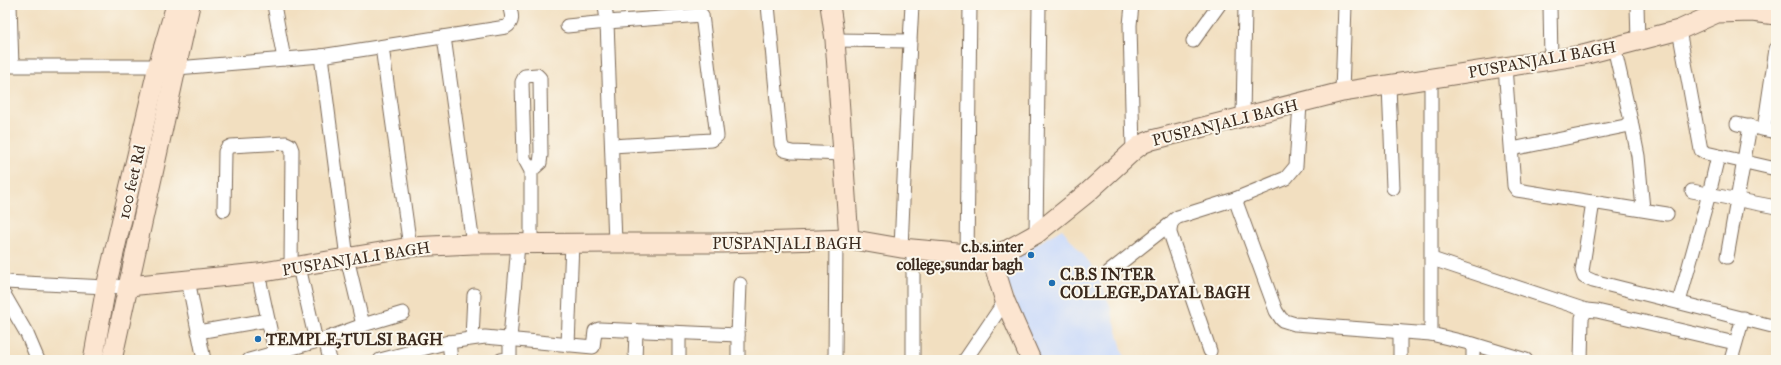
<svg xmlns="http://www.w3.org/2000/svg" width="1781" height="365" font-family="'IM FELL Great Primer',serif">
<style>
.built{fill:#ccdbfa}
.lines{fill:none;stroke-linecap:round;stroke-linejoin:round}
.street-casing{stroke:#7b6957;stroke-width:15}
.secondary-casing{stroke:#7b6957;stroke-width:21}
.street{stroke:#fff;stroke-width:13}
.secondary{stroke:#fce5d0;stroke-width:19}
.poi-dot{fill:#1f6fb2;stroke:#fbf7ec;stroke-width:1.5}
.labels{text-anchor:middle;stroke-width:4;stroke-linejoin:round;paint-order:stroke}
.street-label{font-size:16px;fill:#3b2a1e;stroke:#fbf7ec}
.poi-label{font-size:16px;font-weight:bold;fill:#3b2a1e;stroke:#fbf7ec;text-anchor:start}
</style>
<rect width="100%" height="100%" fill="#fbf7ec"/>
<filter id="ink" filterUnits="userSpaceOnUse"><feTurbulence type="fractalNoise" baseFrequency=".025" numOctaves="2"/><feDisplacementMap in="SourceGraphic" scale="8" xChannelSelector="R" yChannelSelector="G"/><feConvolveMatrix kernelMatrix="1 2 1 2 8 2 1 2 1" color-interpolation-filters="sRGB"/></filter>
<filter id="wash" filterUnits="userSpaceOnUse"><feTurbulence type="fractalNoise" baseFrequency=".012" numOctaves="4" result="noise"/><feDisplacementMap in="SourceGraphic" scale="16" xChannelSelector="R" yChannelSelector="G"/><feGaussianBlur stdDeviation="0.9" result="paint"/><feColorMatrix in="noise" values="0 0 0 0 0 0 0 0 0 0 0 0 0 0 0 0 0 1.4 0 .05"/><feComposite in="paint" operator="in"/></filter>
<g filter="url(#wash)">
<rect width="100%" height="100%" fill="#f2dfc0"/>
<polygon class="built" points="1062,229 1094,268 1110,305 1125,360 1038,360 1000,266"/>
</g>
<g filter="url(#ink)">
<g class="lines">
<defs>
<g id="street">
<polyline points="10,5 12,66 158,66"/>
<polyline points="274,5 284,59"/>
<polyline points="768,5 781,144 784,150 792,152 843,154"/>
<polyline points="1132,5 1130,25 1133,151"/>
<polyline points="1550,5 1551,60"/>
<polyline points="1637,5 1638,41"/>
<polyline points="567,26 607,22 605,5"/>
<polyline points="1679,30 1701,150 1706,153 1776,169"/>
<polyline points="444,37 473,244"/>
<polyline points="835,40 910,41 901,248"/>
<polyline points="910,41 912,5"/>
<polyline points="1193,41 1219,5"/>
<polyline points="382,47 410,247"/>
<polyline points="321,56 347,258 363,325 403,313"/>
<polyline points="1505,67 1514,186 1517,190 1667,214"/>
<path d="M177 68 321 56 506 27C515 22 511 13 509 5"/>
<polyline points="1389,85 1393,188"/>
<polyline points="1342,92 1345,5"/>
<polyline points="1243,117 1245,5"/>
<polyline points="1631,121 1638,156 1643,209"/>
<polyline points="1737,124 1776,132"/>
<polyline points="1764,129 1776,49"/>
<polyline points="612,146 712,140 717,136 702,15 607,22 615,243"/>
<polyline points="1512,149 1625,126 1631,121 1614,47"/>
<polyline points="531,171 540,163 541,155 540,78 537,75 525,76 522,82 524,158 531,171 531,244"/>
<polyline points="1692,191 1776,207"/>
<polyline points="1235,199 1276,311 1282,320 1295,324 1431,334 1473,344 1526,360"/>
<polyline points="1593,202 1582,271 1584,277 1593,281 1776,327"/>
<polyline points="224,210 225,152 227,148 231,146 286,143 290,145 292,150 291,268"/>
<polyline points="1036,234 1039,5"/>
<polyline points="913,249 913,360"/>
<polyline points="967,255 970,5"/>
<polyline points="1727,257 1750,126"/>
<polyline points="1432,259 1586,310"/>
<polyline points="299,267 316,341"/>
<polyline points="1109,272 1170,224"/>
<polyline points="258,273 275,352"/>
<polyline points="188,280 204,360"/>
<polyline points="5,282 106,287 129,286"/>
<polyline points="5,296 27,334 38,360"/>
<polyline points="1679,302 1709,194 1718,156"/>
<polyline points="198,332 268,320"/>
<polyline points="1400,332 1400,360"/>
<polyline points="1431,334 1431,78"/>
<polyline points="472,338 474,295"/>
<polyline points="325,339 330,360"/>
<polyline points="449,342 451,360"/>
<polyline points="568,345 572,243"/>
<path d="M1210 351 1170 233C1170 225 1171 221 1178 217L1235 199 1286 178 1296 166 1300 104"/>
<polyline points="249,360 325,339 363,325"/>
<polyline points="380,360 449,342 485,337 593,347 595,331 599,329 738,335 740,284"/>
<polyline points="501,360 507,359 510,356 510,339 518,244"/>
<polyline points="635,360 636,331"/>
<polyline points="679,360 679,333"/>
<polyline points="738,360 738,335"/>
<polyline points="835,360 836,240"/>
<polyline points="965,360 1005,301"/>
<polyline points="1473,360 1473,344"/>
<polyline points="1581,360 1582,318 1586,310 1597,311 1735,343"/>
<polyline points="1731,360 1743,318"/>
</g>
<g id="secondary">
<polyline points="830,5 835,40 849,239"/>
<polyline points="991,256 1005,301 1031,360"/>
<polyline points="129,286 258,273 410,247 473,244 615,243 723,243 849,239 901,248 991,256 1009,249 1036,234 1087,193 1133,151 1142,144 1152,140 1342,92 1583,55 1679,30 1717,13 1752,12 1776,15"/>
<polyline points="93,360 106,287 158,66 176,5"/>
<polyline points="112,360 190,5"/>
</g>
</defs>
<use href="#street" class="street-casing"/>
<use href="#secondary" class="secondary-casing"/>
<use href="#street" class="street"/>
<use href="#secondary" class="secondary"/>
</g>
</g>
<g class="poi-dot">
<circle cx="1031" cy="255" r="4"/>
<circle cx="1052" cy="283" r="4"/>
<circle cx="258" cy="339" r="4"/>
</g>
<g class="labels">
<g class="street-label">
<text transform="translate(1542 59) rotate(-10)" y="6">PUSPANJALI BAGH</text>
<text transform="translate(1225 122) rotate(-14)" y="6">PUSPANJALI BAGH</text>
<text transform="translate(131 182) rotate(-77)" y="6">100 feet Rd</text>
<text x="787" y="249">PUSPANJALI BAGH</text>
<text transform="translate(356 258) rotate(-9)" y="6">PUSPANJALI BAGH</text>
</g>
<g class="poi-label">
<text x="1023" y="252" text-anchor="end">c.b.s.inter<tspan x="1023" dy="18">college,sundar bagh</tspan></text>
<text x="1060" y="280">C.B.S INTER<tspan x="1060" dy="18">COLLEGE,DAYAL BAGH</tspan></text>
<text x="266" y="345">TEMPLE,TULSI BAGH</text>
</g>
</g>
<rect width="1781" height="365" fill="none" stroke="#fbf7ec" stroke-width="20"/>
</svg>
